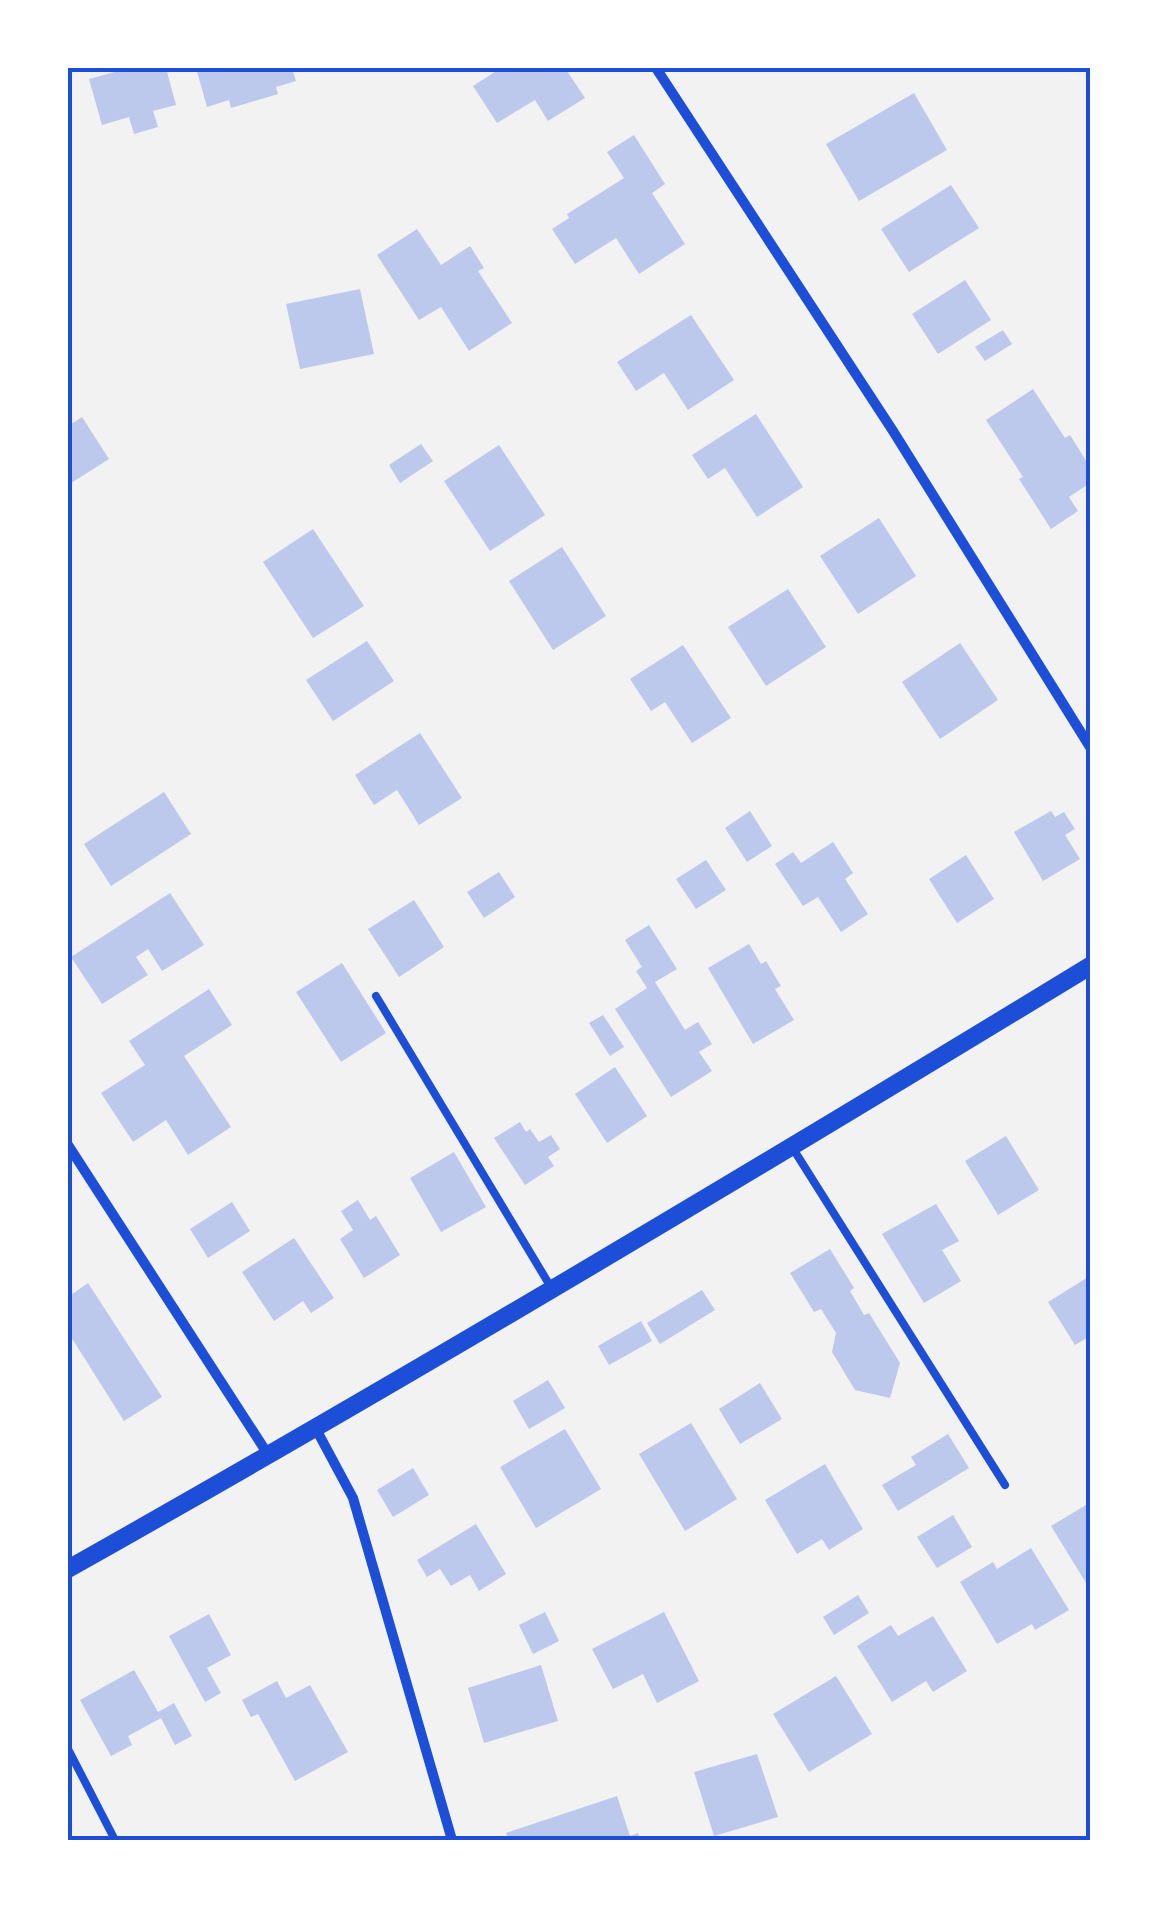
<svg xmlns="http://www.w3.org/2000/svg" width="1158" height="1908" font-family="'Exo 2',sans-serif">
<style>
.building{fill:#bdc9ec}
.lines{fill:none;stroke-linecap:round;stroke-linejoin:round}
.service{stroke:#1d4ed8;stroke-width:8}
.minor{stroke:#1d4ed8;stroke-width:10}
.tertiary{stroke:#1d4ed8;stroke-width:18}
.neatline{fill:none;stroke:#1d4ed8;stroke-width:4}
</style>
<rect width="100%" height="100%" fill="#f2f2f2"/>
<g class="building">
<polygon points="129,68 166,68 176,105 153,111 158,127 134,134 129,117 102,125 89,79"/>
<polygon points="196,68 292,68 296,81 276,87 278,94 231,108 229,100 207,107"/>
<polygon points="501,68 565,68 585,98 548,121 535,100 497,123 473,86"/>
<polygon points="914,93 947,150 859,201 826,144"/>
<polygon points="634,135 665,184 652,193 685,244 639,274 616,238 575,264 552,229 569,218 567,214 624,178 607,152"/>
<polygon points="951,185 979,228 909,272 881,229"/>
<polygon points="417,229 441,265 470,246 484,268 478,271 512,323 469,351 441,307 419,320 377,255"/>
<polygon points="965,280 991,320 938,354 912,314"/>
<polygon points="360,289 374,354 300,369 286,304"/>
<polygon points="691,315 734,380 688,410 664,373 636,391 617,362"/>
<polygon points="1003,330 1012,344 985,361 975,347"/>
<polygon points="1033,389 1065,438 1070,435 1090,467 1090,483 1069,497 1078,511 1051,529 1019,479 1023,477 986,420"/>
<polygon points="756,414 803,487 757,517 725,468 708,479 692,455"/>
<polygon points="82,417 109,459 68,485 68,426"/>
<polygon points="421,444 433,461 400,483 389,465"/>
<polygon points="499,445 545,515 490,551 444,481"/>
<polygon points="879,518 916,576 858,614 820,556"/>
<polygon points="313,529 364,606 313,638 263,562"/>
<polygon points="562,547 606,616 553,650 509,581"/>
<polygon points="788,589 826,647 766,686 728,627"/>
<polygon points="367,641 394,681 333,721 306,680"/>
<polygon points="960,643 998,700 940,739 902,682"/>
<polygon points="683,645 731,718 692,743 665,702 651,711 630,679"/>
<polygon points="420,733 462,798 419,825 397,790 374,805 355,775"/>
<polygon points="164,792 191,834 111,886 84,844"/>
<polygon points="750,811 772,846 747,862 725,828"/>
<polygon points="1051,811 1055,817 1064,812 1075,829 1065,835 1080,859 1043,881 1014,832"/>
<polygon points="833,842 853,873 845,879 868,914 841,932 818,897 803,906 775,864 793,852 801,863"/>
<polygon points="966,855 994,899 957,923 929,879"/>
<polygon points="706,860 726,890 696,909 676,879"/>
<polygon points="499,872 515,897 484,918 467,892"/>
<polygon points="170,893 204,945 162,971 148,949 136,957 148,975 102,1004 71,957"/>
<polygon points="414,900 444,947 399,977 368,929"/>
<polygon points="649,925 677,969 655,982 685,1030 698,1022 712,1044 699,1052 712,1071 671,1097 615,1009 647,988 636,971 642,967 625,940"/>
<polygon points="749,944 761,964 766,961 781,986 775,989 794,1020 753,1044 708,968"/>
<polygon points="342,963 386,1033 341,1062 296,992"/>
<polygon points="209,989 232,1025 184,1056 231,1127 188,1155 166,1120 133,1142 101,1093 145,1065 129,1041"/>
<polygon points="603,1015 624,1047 610,1056 589,1023"/>
<polygon points="615,1067 647,1116 607,1143 575,1094"/>
<polygon points="520,1122 526,1132 530,1129 539,1142 551,1135 560,1149 548,1157 554,1166 525,1185 494,1138"/>
<polygon points="1006,1136 1039,1190 998,1215 965,1161"/>
<polygon points="454,1152 486,1207 441,1232 410,1178"/>
<polygon points="358,1200 370,1220 376,1216 400,1255 364,1278 340,1239 353,1230 341,1211"/>
<polygon points="232,1202 250,1231 208,1258 190,1229"/>
<polygon points="936,1204 959,1241 942,1250 961,1281 924,1303 882,1234"/>
<polygon points="294,1238 334,1298 311,1313 303,1301 274,1321 242,1272"/>
<polygon points="830,1249 854,1288 850,1291 864,1315 869,1313 900,1363 890,1398 855,1390 832,1352 836,1333 821,1309 814,1312 790,1273"/>
<polygon points="1090,1276 1090,1336 1075,1345 1048,1302"/>
<polygon points="88,1283 162,1397 124,1421 68,1332 68,1297"/>
<polygon points="702,1290 715,1310 660,1344 647,1323"/>
<polygon points="641,1321 652,1341 609,1365 598,1346"/>
<polygon points="548,1380 565,1408 529,1429 513,1401"/>
<polygon points="760,1383 782,1419 740,1444 719,1409"/>
<polygon points="691,1423 737,1499 685,1531 639,1454"/>
<polygon points="565,1429 601,1489 536,1528 500,1467"/>
<polygon points="948,1434 969,1468 898,1511 882,1485 916,1465 911,1457"/>
<polygon points="825,1464 863,1529 829,1550 822,1539 797,1554 765,1500"/>
<polygon points="413,1468 429,1495 393,1517 377,1490"/>
<polygon points="1086,1505 1090,1512 1090,1584 1088,1586 1051,1526"/>
<polygon points="953,1515 972,1547 937,1568 917,1537"/>
<polygon points="476,1524 506,1574 479,1591 470,1575 451,1586 440,1569 427,1577 417,1560"/>
<polygon points="1031,1548 1069,1610 1035,1630 1032,1624 997,1644 960,1582 993,1562 997,1569"/>
<polygon points="858,1595 869,1613 834,1635 823,1617"/>
<polygon points="545,1612 559,1641 533,1654 519,1625"/>
<polygon points="664,1612 699,1681 657,1703 643,1674 613,1689 592,1649"/>
<polygon points="209,1614 231,1655 207,1668 221,1693 205,1702 169,1636"/>
<polygon points="933,1616 967,1671 933,1692 926,1681 892,1702 857,1646 891,1625 898,1636"/>
<polygon points="541,1665 558,1721 484,1743 468,1688"/>
<polygon points="134,1670 158,1712 174,1703 192,1736 175,1745 161,1718 128,1736 132,1745 111,1756 80,1700"/>
<polygon points="836,1676 872,1734 809,1772 773,1714"/>
<polygon points="277,1681 286,1698 310,1685 348,1752 295,1781 258,1714 251,1717 242,1700"/>
<polygon points="757,1754 778,1817 714,1836 694,1772"/>
<polygon points="617,1796 630,1836 638,1833 640,1840 509,1840 506,1833"/>
</g>
<g class="lines">
<g class="service">
<polyline points="376,996 552,1289"/>
<polyline points="792,1147 1005,1485"/>
<polyline points="68,1749 115,1840"/>
</g>
<g class="minor">
<polyline points="656,68 893,431 1090,747"/>
<polyline points="68,1145 269,1456"/>
<polyline points="316,1429 353,1498 452,1840"/>
</g>
<path class="tertiary" d="M68 1569C413 1375 752 1172 1090 966"/>
</g>
<rect width="1158" height="1908" fill="none" stroke="#ffffff" stroke-width="140"/>
<rect x="70" y="70" width="1018" height="1768" class="neatline"/>
</svg>
